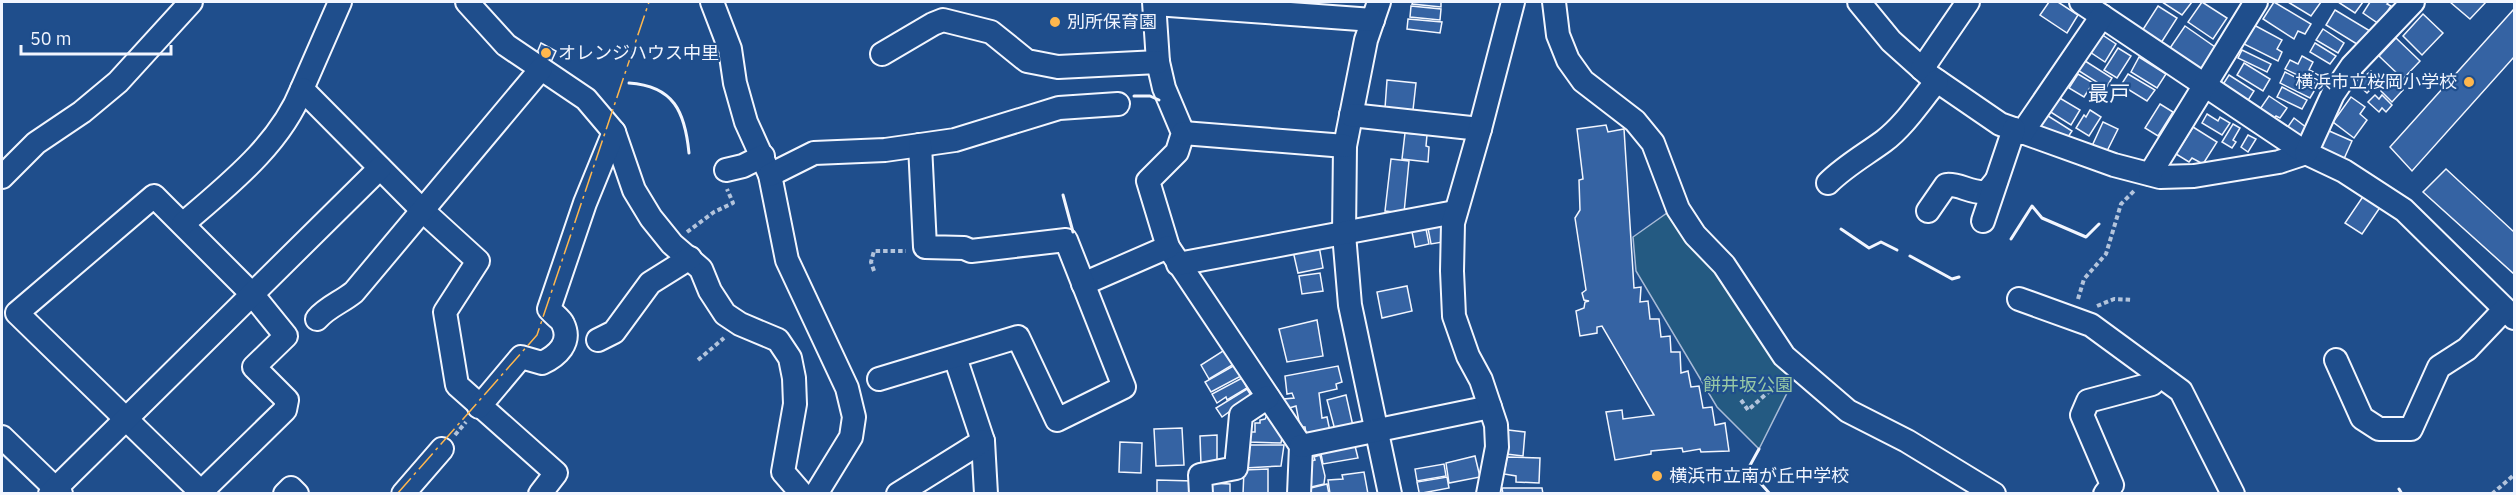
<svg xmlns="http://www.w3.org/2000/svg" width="2516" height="495" font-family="'IBM Plex Sans','Noto Sans JP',sans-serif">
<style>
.green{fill:#245a82;stroke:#a8bbd7;stroke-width:1.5}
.building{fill:#3563a3;stroke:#f2f6ff;stroke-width:1.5}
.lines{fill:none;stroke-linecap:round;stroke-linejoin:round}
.minor-casing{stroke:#f2f6ff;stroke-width:26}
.path{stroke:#b3c4dc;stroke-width:4;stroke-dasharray:4.5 3;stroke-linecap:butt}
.minor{stroke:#1f4e8c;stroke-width:22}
.wall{stroke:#f2f6ff;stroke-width:3}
.power{stroke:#ffb74d;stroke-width:1.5;stroke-dasharray:21 4.5 3 4.5;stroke-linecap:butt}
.poi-dot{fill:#ffb74d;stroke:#1f4e8c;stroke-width:2}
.labels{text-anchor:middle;stroke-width:4.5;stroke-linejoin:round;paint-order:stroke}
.poi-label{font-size:18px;fill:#f2f6ff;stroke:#1f4e8c;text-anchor:start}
.park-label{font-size:18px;fill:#97c8a6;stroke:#1f4e8c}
.quarter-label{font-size:21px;fill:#f2f6ff;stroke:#1f4e8c}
</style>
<rect width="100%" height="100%" fill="#1f4e8c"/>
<polygon class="green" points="1667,213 1692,249 1713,268 1794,379 1759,449 1717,407 1636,271 1633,237"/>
<g class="building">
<polygon points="1413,2 1441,2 1441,7 1412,4"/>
<polygon points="2049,2 2058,2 2078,15 2067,33 2040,15"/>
<polygon points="2162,2 2192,2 2182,15"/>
<polygon points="2202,2 2227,18 2213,39 2188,22"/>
<polygon points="2274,2 2311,24 2305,34 2298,31 2294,39 2263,19"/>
<polygon points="2288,2 2321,2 2311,16"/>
<polygon points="2338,2 2363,2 2355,13"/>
<polygon points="2370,2 2389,2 2387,4 2391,6 2379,24 2363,13"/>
<polygon points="2450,2 2486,2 2470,19"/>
<polygon points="1411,6 1441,9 1440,20 1410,17"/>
<polygon points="2158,6 2177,18 2161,43 2142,31"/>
<polygon points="2514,9 2514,57 2412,171 2390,147"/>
<polygon points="2335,10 2370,31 2360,46 2326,25"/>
<polygon points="2423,14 2443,33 2422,55 2403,36"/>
<polygon points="1408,19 1442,22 1440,33 1407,29"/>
<polygon points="2254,25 2282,40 2277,49 2282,52 2278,61 2244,44"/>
<polygon points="2185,26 2215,47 2201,69 2170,48"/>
<polygon points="2323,29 2344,43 2338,53 2316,40"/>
<polygon points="2101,34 2116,44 2105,62 2090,52"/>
<polygon points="2396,38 2420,61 2403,79 2379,56"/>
<polygon points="541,43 556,51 551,62 536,55"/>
<polygon points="2315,43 2336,56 2330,64 2310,52"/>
<polygon points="2118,48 2131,56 2117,78 2104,70"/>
<polygon points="2242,50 2271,64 2267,72 2238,58"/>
<polygon points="2302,56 2313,62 2309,70 2320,75 2316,84 2285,69 2290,60 2298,64"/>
<polygon points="2139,57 2166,74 2157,88 2131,72"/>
<polygon points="2082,59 2112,78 2106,88 2076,69"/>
<polygon points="2244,63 2270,79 2263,91 2237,75"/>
<polygon points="2371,71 2380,80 2367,93 2354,81 2362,73 2365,76"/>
<polygon points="2285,72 2316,88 2310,98 2280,83"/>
<polygon points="2078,74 2093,83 2084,97 2069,88"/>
<polygon points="2128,74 2155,90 2147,101 2121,85"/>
<polygon points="2229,75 2254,91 2247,102 2222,86"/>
<polygon points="2392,79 2403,90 2392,102 2381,91"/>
<polygon points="1387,80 1416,83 1413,110 1385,108"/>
<polygon points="2282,87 2307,100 2302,109 2277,97"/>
<polygon points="2375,95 2379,99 2382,95 2392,105 2386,112 2382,108 2379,112 2368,102"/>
<polygon points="2269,96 2287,108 2280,118 2276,116 2272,122 2258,112"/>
<polygon points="2058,97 2080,110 2071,125 2049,111"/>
<polygon points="2351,97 2365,107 2360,114 2367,120 2354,138 2333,122"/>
<polygon points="2160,104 2173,112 2158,136 2145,128"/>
<polygon points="2090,110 2101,117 2089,136 2076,128 2084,115 2086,117"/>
<polygon points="2045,114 2072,131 2066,140 2036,127"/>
<polygon points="2207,114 2218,121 2220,117 2230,123 2222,135 2202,123"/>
<polygon points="2294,118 2307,128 2298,141 2285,131"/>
<polygon points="2103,122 2118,129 2106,153 2092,146"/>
<polygon points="2233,124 2240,128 2233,140 2236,142 2232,148 2222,142"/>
<polygon points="1606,125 1608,132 1624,129 1634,288 1641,287 1640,302 1648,301 1650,319 1659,319 1661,337 1670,336 1671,352 1680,352 1681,373 1688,371 1691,387 1699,386 1703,408 1712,407 1715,425 1725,423 1729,451 1701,452 1700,449 1683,452 1682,448 1651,451 1651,454 1615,460 1606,412 1622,410 1623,419 1654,415 1602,326 1597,327 1597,333 1580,336 1576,311 1584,308 1585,302 1589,301 1584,300 1582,293 1586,290 1575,218 1580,210 1579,180 1583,179 1577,129"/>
<polygon points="2193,127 2217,142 2203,164 2192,158 2189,162 2176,154"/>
<polygon points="2327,130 2352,141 2343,161 2319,150"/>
<polygon points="1405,133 1427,135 1426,146 1429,147 1428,162 1402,159"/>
<polygon points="2248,135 2256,139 2248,152 2241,147"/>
<polygon points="1391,159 1409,161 1404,213 1385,211"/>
<polygon points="2446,169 2514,232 2514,274 2423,192"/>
<polygon points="2364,195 2381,206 2362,234 2345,223"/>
<polygon points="1427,223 1445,226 1441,233 1443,242 1431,244"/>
<polygon points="1425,224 1429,244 1415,247 1411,227"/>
<polygon points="1319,246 1323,268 1298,273 1293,251"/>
<polygon points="1320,273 1323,291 1302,294 1299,276"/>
<polygon points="1407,286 1412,311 1382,318 1377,292"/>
<polygon points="1317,320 1323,356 1287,362 1279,329"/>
<polygon points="1226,349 1234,364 1209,379 1201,365"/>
<polygon points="1235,365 1241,376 1211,392 1205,382"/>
<polygon points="1338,366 1342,382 1336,384 1337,389 1319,393 1322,418 1327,417 1330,431 1306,434 1305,427 1300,427 1296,406 1286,409 1284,399 1294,398 1292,393 1287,394 1285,376"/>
<polygon points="1242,378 1247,388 1227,400 1226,397 1217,403 1212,394"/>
<polygon points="1247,389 1254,400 1232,415 1229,412 1222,417 1216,408"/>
<polygon points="1346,395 1353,426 1335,430 1327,400"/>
<polygon points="1267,415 1283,431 1281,443 1248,442 1248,432 1255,432 1255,423 1260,423 1260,420 1265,419"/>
<polygon points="1182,428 1184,465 1156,466 1154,429"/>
<polygon points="1508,430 1525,432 1523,456 1506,454"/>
<polygon points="1217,435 1217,465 1201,465 1200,436"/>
<polygon points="1120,442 1142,443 1141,473 1119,472"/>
<polygon points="1354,442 1358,458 1323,464 1320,449"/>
<polygon points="1247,445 1284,445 1281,466 1245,468"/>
<polygon points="1320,455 1325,476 1324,484 1307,488 1307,468 1312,466 1311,461 1315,460 1314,457"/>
<polygon points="1475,456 1480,477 1449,483 1446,463"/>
<polygon points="1507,457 1540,458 1539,483 1516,482 1516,476 1504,474"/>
<polygon points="1444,464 1446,476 1417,481 1415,469"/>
<polygon points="1268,469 1268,494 1243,494 1244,470"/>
<polygon points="1364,472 1368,494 1330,494 1328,480 1343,479 1342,475"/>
<polygon points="1447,477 1449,488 1417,494 1419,492 1417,482"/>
<polygon points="1157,480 1193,481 1193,494 1157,494"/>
<polygon points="1209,483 1230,484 1230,494 1209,494"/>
<polygon points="1327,484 1329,494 1304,494 1303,490"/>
<polygon points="1502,488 1542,488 1543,494 1503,494"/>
</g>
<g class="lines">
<defs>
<g id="minor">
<polyline points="467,2 506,45 586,99 614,132 634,190 651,218 672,244 701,269 710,291 725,314 740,324 778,340 790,358 794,378 795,404 783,472 802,494"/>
<polyline points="712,2 730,49 735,83 746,122 770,175 787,260 847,388 854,417 851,437 816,494"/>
<polyline points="1154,2 1158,62 1164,88 1183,133 1177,152 1148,181 1168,247 1301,446 1299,494"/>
<polyline points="1379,2 1366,40 1345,146 1344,234 1350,305 1390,494"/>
<polyline points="1554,2 1558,35 1568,60 1583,81 1635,121 1653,143 1678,209 1695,235 1724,265 1784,356 1848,411 1907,441 1994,494"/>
<polyline points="1859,2 1891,41 1930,76 2000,124 2114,165 2160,177 2194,176 2279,162 2306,153"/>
<polyline points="2081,2 2306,153 2344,171 2404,210 2514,318"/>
<polyline points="1155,4 1373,20"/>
<polyline points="882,54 933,24 943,20 991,32 1027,61 1058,67 1158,62"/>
<polyline points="1922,69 1968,2"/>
<polyline points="302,89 340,2"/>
<polyline points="1351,115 1480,129"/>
<polyline points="1183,133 1345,146"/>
<polyline points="2022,133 2102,16"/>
<polyline points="2306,153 2333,94 2352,66 2413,2"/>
<polyline points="726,170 743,166 763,156"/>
<polyline points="2150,174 2256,2"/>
<polyline points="770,175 814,153 885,150 955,140 1059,108 1118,104"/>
<polyline points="2,177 36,143 82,112 118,82 191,2"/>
<path d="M1828 183C1845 166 1865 155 1884 141 1905 125 1920 101 1937 81"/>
<polygon points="154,196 252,294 286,336 254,367 287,400 285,410 201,492 17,313"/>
<path d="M1928 211 1946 185C1959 183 1971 194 1987 192L1996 181"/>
<polyline points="1983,221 2014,129"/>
<path d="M183 224C228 185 280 145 302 89L422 210 478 261 445 312 457 385 556 473 540 494"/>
<polyline points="1178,264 1455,212"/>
<polyline points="1083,284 1168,247"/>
<polyline points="2019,299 2091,325 2181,391 2233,494"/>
<path d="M317 319C327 307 342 302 354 292L541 69"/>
<polyline points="598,340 614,332 650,283 690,258"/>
<polyline points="955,357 983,441 986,494"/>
<polyline points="2336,360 2362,418 2379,429 2411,429 2439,367 2467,349 2504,310"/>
<polyline points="879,379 1018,337 1057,420 1124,387 1066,240 971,251 964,248 925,247 920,145"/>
<path d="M479 407 521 357 542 363C557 356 572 343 563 324 561 319 553 314 549 309L585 203 614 132"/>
<polyline points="2,437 61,494"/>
<polyline points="1301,446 1490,407"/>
<polyline points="50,494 380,168"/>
<polyline points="285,494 291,488 297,494"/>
<polyline points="403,494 442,449"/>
<polyline points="898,494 983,441"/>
<polyline points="1201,494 1200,475 1236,468 1241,415 1268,397"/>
<polyline points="1488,494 1497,447 1496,425 1481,380 1468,356 1454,316 1452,271 1453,223 1480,129 1513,2"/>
<polyline points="2105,494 2112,485 2082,415 2088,401 2152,384 2160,376"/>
</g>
</defs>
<use href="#minor" class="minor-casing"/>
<g class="path">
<polyline points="687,232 714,212 733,203 727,189"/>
<polyline points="874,271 871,262 874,251 906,251"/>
<polyline points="2078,299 2084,279 2106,254 2121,204 2134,191"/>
<polyline points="2097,306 2114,299 2133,300"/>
<polyline points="698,360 724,338"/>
<polyline points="1741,400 1748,410 1781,381"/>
<polyline points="455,435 466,422"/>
<polyline points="2492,494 2514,475"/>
</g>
<use href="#minor" class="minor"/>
<g class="wall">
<path d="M629 83C674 86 685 112 689 153"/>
<polyline points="1134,96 1150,96 1159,100"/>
<polyline points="1063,195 1073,232"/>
<polyline points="1841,229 1869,248 1881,242 1897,250"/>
<polyline points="2011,239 2032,206 2042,218 2086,237 2099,224"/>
<polyline points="1910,256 1952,279 1959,277"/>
<polyline points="1759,449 1748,469 1770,494"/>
<polyline points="2399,489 2402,494"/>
</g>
<polyline class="power" points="397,494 537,335 649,2"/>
</g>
<g class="poi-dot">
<circle cx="1055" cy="22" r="6"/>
<circle cx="546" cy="53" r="6"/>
<circle cx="2469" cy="82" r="6"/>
<circle cx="1657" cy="476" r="6"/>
</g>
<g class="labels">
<g class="poi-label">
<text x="1067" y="28">別所保育園</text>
<text x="558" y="59">オレンジハウス中里</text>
<text x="2457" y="88" text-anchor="end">横浜市立桜岡小学校</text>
<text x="1669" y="482">横浜市立南が丘中学校</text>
</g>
<g class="park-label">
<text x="1748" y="391">餅井坂公園</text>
</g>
<g class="quarter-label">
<text x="2109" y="101">最戸</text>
</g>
</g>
<rect width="2516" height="495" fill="none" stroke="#f2f6ff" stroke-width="6"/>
<path d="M21 45v9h150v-9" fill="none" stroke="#f2f6ff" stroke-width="3"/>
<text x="30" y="45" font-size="18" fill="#f2f6ff" stroke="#1f4e8c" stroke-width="4.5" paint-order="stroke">50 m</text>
</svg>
